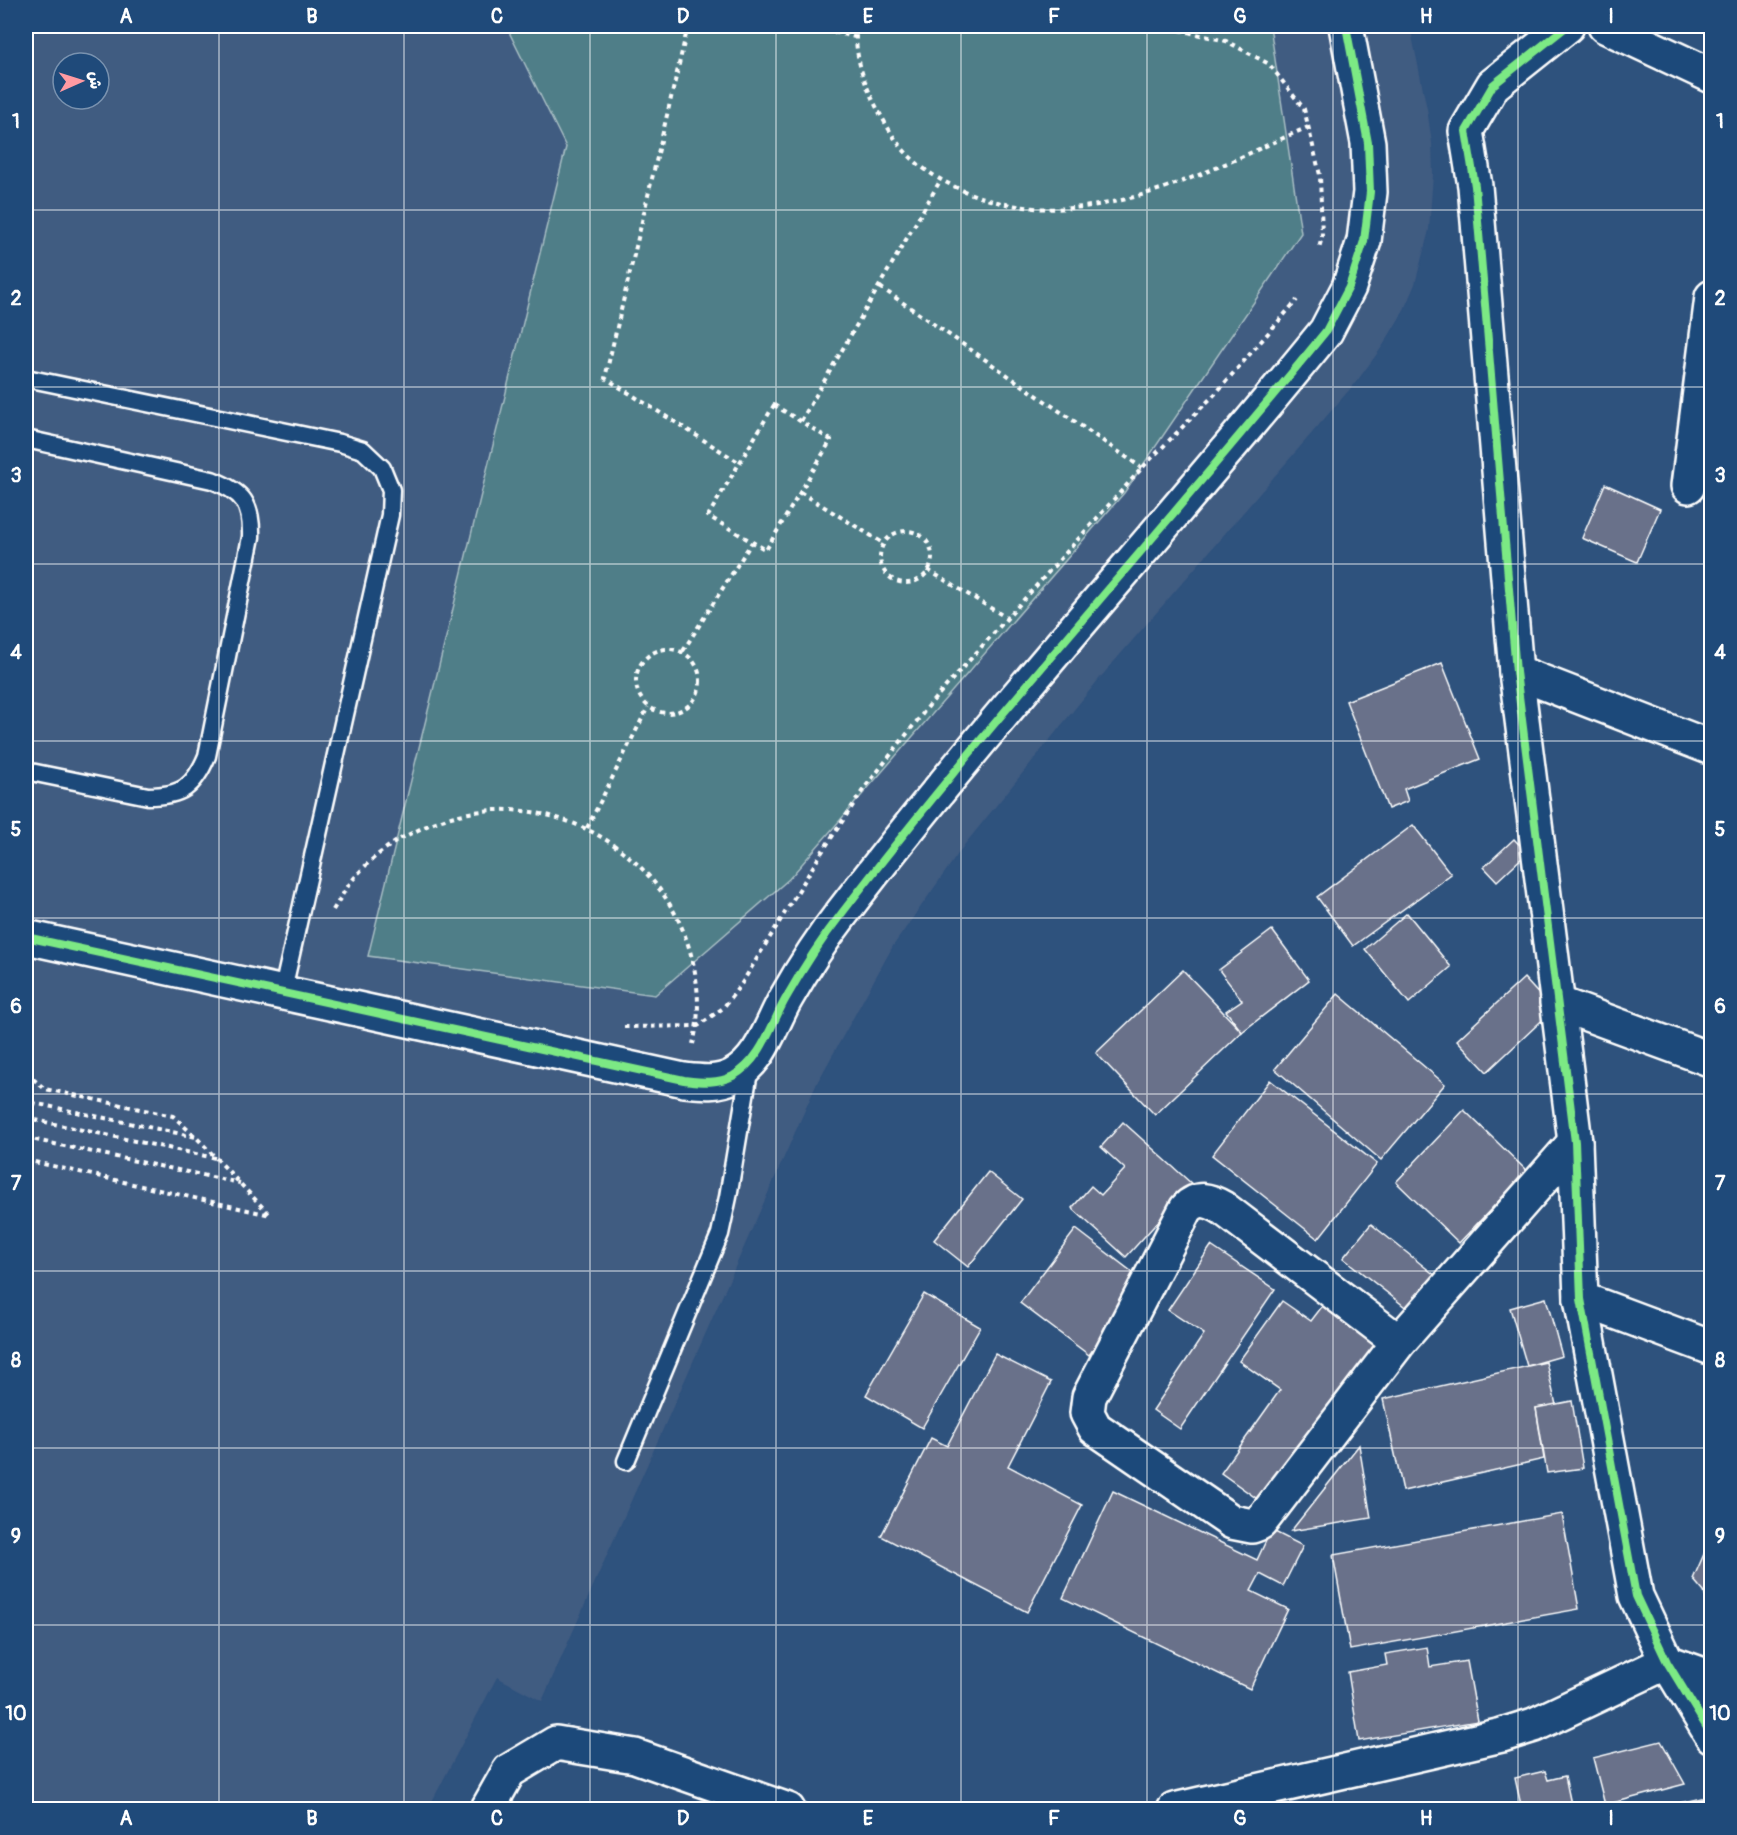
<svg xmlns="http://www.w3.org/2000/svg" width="1737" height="1835" font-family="Pangolin,'Playpen Sans Arabic',sans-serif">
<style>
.built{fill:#405b81;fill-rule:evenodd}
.green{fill:#507e88;stroke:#a8bec4;stroke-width:1.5}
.building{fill:#69718a;stroke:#fff;stroke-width:1.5}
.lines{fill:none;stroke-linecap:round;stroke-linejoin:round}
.service-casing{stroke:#fff;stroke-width:21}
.minor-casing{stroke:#fff;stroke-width:38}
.path{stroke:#fff;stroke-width:4;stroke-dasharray:4.5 4.5;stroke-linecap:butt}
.service{stroke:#1f4a7a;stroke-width:16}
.minor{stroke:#1f4a7a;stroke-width:33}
.cycleway-casing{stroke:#1f4a7a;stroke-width:11}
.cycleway{stroke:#7ce984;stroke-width:8}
.grid{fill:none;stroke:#fff;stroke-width:1.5;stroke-opacity:0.55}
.neatline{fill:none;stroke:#fff;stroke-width:2}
.grid-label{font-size:20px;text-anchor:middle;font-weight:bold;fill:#fff}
</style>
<rect width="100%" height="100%" fill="#2e527d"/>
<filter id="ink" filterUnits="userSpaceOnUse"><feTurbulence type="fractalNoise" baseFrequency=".0167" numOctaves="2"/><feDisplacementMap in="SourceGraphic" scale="12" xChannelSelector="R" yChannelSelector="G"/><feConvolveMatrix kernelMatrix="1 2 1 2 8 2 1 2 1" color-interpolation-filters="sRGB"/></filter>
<g filter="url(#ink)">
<path class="built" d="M26 26H1410L1427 109 1432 143 1433 175 1429 230 1415 284 1403 312 1382 347 1357 381 1099 679 965 844 893 946 817 1083 542 1701 497 1677 428 1809 26 1810ZM63 63H99V99H63Z"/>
<polygon class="green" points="506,26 1270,26 1301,233 1124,493 789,879 655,995 368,956 566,147"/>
<g class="building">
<polygon points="1605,484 1660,509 1637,562 1582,538"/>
<polygon points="1442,663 1480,759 1404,789 1408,801 1388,809 1346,701"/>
<polygon points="1413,825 1451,874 1353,946 1317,897"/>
<polygon points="1514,839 1527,853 1497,881 1484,867"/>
<polygon points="1407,913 1451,967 1409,1003 1365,949"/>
<polygon points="1272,930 1309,980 1242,1032 1226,1011 1242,1000 1219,970"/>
<polygon points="1183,970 1242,1032 1155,1115 1096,1053"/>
<polygon points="1524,978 1553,1010 1487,1072 1457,1040"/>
<polygon points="1338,994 1445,1084 1381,1160 1275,1069"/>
<polygon points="1270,1080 1377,1164 1318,1239 1212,1155"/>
<polygon points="1464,1110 1527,1171 1459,1243 1396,1182"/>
<polygon points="1123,1122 1192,1184 1126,1257 1072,1208 1091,1186 1101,1195 1125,1169 1101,1147"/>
<polygon points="988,1172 1022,1199 968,1267 934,1240"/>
<polygon points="1371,1224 1436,1276 1409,1310 1343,1258"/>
<polygon points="1076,1229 1144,1281 1089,1355 1020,1303"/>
<polygon points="1211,1246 1275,1289 1180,1429 1153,1410 1204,1334 1168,1310"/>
<polygon points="924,1294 980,1327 922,1428 866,1395"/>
<polygon points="1546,1298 1562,1356 1527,1366 1510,1308"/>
<polygon points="1282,1301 1311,1321 1324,1304 1384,1347 1270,1508 1221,1473 1280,1390 1239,1361"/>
<polygon points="995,1354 1051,1382 1008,1466 1082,1505 1027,1612 881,1536 931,1438 947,1446"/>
<polygon points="1546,1362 1556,1405 1536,1408 1544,1459 1403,1491 1383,1399"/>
<polygon points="1572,1401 1583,1468 1547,1473 1536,1408"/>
<polygon points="1359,1445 1371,1518 1291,1531"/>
<polygon points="1113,1491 1257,1560 1271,1530 1303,1546 1283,1586 1260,1574 1251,1591 1288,1609 1250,1689 1063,1598"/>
<polygon points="1562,1514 1579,1609 1350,1650 1333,1555"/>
<polygon points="1712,1536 1712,1607 1708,1605 1704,1592 1693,1579"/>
<polygon points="1427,1647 1430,1667 1467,1661 1478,1721 1359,1741 1348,1672 1387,1665 1385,1654"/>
<polygon points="1661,1741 1685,1784 1605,1805 1593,1758"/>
<polygon points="1545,1771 1548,1780 1565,1776 1572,1809 1598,1804 1599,1810 1522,1810 1515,1778"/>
<polygon points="1702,1798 1704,1810 1648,1810"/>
</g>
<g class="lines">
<defs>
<g id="service">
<polyline points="26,378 340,443 363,450 382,468 391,490 390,515 282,994"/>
<path d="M26 439 212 480C243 492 252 504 251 537L207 756C194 787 182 796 148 796L26 771"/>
<polyline points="626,1461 720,1234 728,1197 750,1066"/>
</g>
<g id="minor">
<polyline points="1567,26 1493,85 1466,131 1475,186 1516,672 1575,1142 1581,1299 1636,1596 1667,1662 1712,1736"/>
<polyline points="1605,26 1712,76"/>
<polyline points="1688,486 1712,297"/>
<polyline points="1516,672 1712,748"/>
<path d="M26 937 684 1080C702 1082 717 1084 733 1076 762 1060 771 1024 786 998 803 968 821 940 842 913 995 713 1167 527 1326 331L1349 287 1364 241 1370 192 1368 143 1346 26"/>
<polyline points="1557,1003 1712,1060"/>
<polyline points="1581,1299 1712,1348"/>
<path d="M1399 1342 1223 1208C1209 1200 1198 1196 1186 1209L1089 1397 1087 1413 1095 1428 1232 1522 1252 1526 1260 1523 1399 1342 1575 1142"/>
<polyline points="487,1810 509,1771 556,1743 635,1756 788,1810"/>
<polyline points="1174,1810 1502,1735 1534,1725 1667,1662 1712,1678"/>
</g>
</defs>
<use href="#service" class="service-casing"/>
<use href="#minor" class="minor-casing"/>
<g class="path">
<polyline points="688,26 605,378 740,463"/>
<polyline points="808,26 855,37"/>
<path d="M856 26C854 65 870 98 890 131 907 160 932 177 962 190 1081 242 1200 174 1308 127"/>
<polyline points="1162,26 1226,41 1269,64 1304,109 1320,175 1322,237 1319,248"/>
<polyline points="880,287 1142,468"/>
<polygon points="774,405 831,440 766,550 708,516"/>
<polyline points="801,421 940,181"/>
<polyline points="800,492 883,543"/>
<circle cx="906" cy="557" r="26"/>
<polyline points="928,570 1007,618"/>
<circle cx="668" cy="681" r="32"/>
<polyline points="683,651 752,542"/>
<polyline points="587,828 648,707"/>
<path d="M333 910C340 899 347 886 356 876 366 864 381 851 394 843 401 838 410 834 418 830 517 780 638 827 682 928 697 965 703 1005 693 1044"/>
<polyline points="624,1027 698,1026 723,1008 742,983 822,852 863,790 931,703 1142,468 1216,393 1297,300"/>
<polyline points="26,1073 45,1089 173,1116 197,1138 270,1215 26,1160"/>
<polyline points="26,1096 33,1103 196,1137"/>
<polyline points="26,1118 215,1158"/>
<polyline points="26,1138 240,1183"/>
</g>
<use href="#service" class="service"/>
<use href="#minor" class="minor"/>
<defs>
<g id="cycleway">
<polyline points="1567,26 1493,85 1466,131 1475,186 1516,672 1575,1142 1581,1299 1636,1596 1667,1662 1712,1736"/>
<path d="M26 937 684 1080C702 1082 717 1084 733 1076 762 1060 771 1024 786 998 803 968 821 940 842 913 995 713 1167 527 1326 331L1349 287 1364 241 1370 192 1368 143 1346 26"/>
</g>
</defs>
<use href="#cycleway" class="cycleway-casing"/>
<use href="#cycleway" class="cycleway"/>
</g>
</g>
<path class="grid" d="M219 26V1810M404 26V1810M590 26V1810M776 26V1810M961 26V1810M1147 26V1810M1333 26V1810M1518 26V1810M26 210H1712M26 387H1712M26 564H1712M26 741H1712M26 918H1712M26 1094H1712M26 1271H1712M26 1448H1712M26 1625H1712"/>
<rect width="1737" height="1835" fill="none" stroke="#1f4a7a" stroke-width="66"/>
<g transform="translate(81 81) rotate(87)"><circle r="28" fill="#1f4a7a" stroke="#7992af" stroke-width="1.5"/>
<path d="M0-4.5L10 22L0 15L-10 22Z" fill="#ff9aa2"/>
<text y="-9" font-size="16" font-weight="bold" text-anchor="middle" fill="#ffffff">ش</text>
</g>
<rect x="33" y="33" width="1671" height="1769" class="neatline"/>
<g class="grid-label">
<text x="126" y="23">A</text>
<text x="312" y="23">B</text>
<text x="497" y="23">C</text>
<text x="683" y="23">D</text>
<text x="868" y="23">E</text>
<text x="1054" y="23">F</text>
<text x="1240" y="23">G</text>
<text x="1426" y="23">H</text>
<text x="1611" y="23">I</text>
<text x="16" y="128">1</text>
<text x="1720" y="128">1</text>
<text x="16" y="305">2</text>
<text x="1720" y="305">2</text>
<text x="16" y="482">3</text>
<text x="1720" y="482">3</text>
<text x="16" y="659">4</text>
<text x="1720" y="659">4</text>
<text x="16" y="836">5</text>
<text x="1720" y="836">5</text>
<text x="16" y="1013">6</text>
<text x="1720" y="1013">6</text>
<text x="16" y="1190">7</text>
<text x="1720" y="1190">7</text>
<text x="16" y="1367">8</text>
<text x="1720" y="1367">8</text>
<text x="16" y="1543">9</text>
<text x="1720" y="1543">9</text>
<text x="16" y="1720">10</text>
<text x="1720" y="1720">10</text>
<text x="126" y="1825">A</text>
<text x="312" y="1825">B</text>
<text x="497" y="1825">C</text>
<text x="683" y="1825">D</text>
<text x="868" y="1825">E</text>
<text x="1054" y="1825">F</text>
<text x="1240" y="1825">G</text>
<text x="1426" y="1825">H</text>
<text x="1611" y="1825">I</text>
</g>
</svg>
